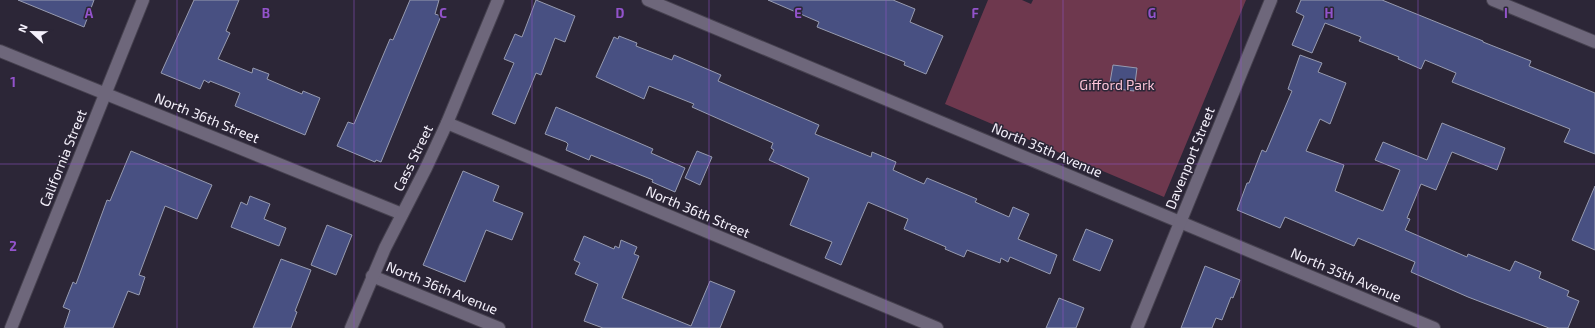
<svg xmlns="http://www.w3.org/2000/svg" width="1595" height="328" font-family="'Exo 2',sans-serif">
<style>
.green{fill:#6e384e}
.building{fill:#485082;stroke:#979bb0}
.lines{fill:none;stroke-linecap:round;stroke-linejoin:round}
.street-casing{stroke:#46414f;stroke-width:14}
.secondary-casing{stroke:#46414f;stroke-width:14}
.street{stroke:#6e677b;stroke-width:12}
.secondary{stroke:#6e677b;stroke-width:12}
.grid{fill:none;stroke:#9353cb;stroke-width:1;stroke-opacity:0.55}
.labels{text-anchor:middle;stroke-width:3;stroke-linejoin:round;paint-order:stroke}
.park-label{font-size:14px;fill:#fac3d7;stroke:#2c2637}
.street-label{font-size:14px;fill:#f5f1fc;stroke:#2c2637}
.grid-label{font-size:13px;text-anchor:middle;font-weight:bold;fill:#9353cb;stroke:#2c2637;stroke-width:3;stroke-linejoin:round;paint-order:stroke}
</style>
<rect width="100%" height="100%" fill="#2c2637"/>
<polygon class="green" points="988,0 1022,0 1031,4 1033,0 1246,0 1164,197 945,104"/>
<g class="building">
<polygon points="18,0 94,0 84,27"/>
<polygon points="194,0 239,0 226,31 230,33 218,59 252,73 253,68 269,74 267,79 302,94 303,91 320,98 305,135 235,106 240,93 210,81 209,83 204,80 200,89 161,73"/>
<polygon points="410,0 439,0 435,14 441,16 381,162 376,160 375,162 337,146 348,122 354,124 390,39 393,40"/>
<polygon points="536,0 575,16 565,42 555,38 541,75 536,73 515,124 492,114 514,63 504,59 515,34 522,37"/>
<polygon points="768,0 893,0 915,9 910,22 943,36 926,74 904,65 905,62 817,27 819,22"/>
<polygon points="1301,0 1382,0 1483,41 1483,42 1531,61 1529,66 1595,93 1595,154 1564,142 1570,129 1452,82 1456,73 1425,60 1421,69 1398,59 1399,57 1359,41 1361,37 1325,23 1312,53 1292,45 1304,16 1296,12"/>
<polygon points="619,36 637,43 636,46 672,60 674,55 721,75 718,81 819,125 815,134 871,157 872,152 896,162 893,170 924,184 927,178 977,199 975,202 1009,217 1013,207 1029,214 1018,239 1057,255 1050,274 1010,257 1008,262 1001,258 1000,263 967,250 964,257 945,249 946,247 904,229 908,219 868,202 841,265 825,258 832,242 790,225 809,178 769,160 774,150 771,148 773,143 692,107 694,104 649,86 644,99 596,77 614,37 618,39"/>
<polygon points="1300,55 1322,63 1318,72 1346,83 1330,124 1320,119 1306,151 1344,165 1335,191 1383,211 1400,170 1375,160 1383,142 1427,160 1442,123 1505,148 1497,170 1452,152 1436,190 1421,184 1407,218 1410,219 1405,230 1467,257 1468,254 1510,271 1515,261 1541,272 1539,278 1569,291 1567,296 1579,301 1568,328 1549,328 1468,297 1411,272 1415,262 1358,238 1354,246 1285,217 1280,228 1237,210 1247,183 1249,183 1262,150 1266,152 1292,91 1288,89"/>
<polygon points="1113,65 1137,68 1134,91 1109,88"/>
<polygon points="556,107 653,149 651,153 685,168 675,192 652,182 653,180 591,155 589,160 566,150 568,144 566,142 545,134"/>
<polygon points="131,151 212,185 197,219 165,206 139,275 145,277 139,295 128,291 113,328 64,328 70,310 63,307 73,282 76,284 107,200 110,201"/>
<polygon points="697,151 712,157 700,185 685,178"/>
<polygon points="463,171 499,186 493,201 523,213 512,240 486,230 465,282 423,265"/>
<polygon points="1595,186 1595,250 1572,240"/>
<polygon points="250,196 270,204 264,219 286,228 279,246 231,227 241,202 247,205"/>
<polygon points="327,225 352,235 336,275 311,265"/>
<polygon points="1086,229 1113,240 1100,271 1073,260"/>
<polygon points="584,236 614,249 615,246 619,248 621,240 637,247 634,254 639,256 622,298 691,326 710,281 735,291 720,328 603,328 584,321 598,284 575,274 580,263 574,260"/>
<polygon points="281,259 311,270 295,311 297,312 291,328 253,328"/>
<polygon points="1205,266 1240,280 1233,298 1231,297 1222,320 1216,318 1212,328 1181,328"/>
<polygon points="1059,298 1084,308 1076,328 1046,328"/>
</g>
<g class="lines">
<defs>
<g id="street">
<polyline points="648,0 1434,328"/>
<polyline points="1493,0 1595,42"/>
<polyline points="0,51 402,214"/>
<polyline points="447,123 937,328"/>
<polyline points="372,276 499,328"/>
<polyline points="351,328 385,248 426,168 447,123 498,0"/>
<polyline points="1137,328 1271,0"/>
</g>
<polyline id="secondary" points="11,328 143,0"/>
</defs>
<use href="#street" class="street-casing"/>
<use href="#secondary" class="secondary-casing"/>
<use href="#street" class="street"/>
<use href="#secondary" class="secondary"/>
</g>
<path class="grid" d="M177 0V328M354 0V328M532 0V328M709 0V328M886 0V328M1063 0V328M1241 0V328M1418 0V328M0 164H1595"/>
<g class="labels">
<g class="park-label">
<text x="1117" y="90">Gifford Park</text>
</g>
<g class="street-label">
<text transform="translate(207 118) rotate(22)" y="5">North 36th Street</text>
<text transform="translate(1047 150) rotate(23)" y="5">North 35th Avenue</text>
<text transform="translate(63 158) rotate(-68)" y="5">California Street</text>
<text transform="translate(413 158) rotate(-64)" y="5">Cass Street</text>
<text transform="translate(1190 158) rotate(-68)" y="5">Davenport Street</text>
<text transform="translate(698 212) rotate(23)" y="5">North 36th Street</text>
<text transform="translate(1346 275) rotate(23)" y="5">North 35th Avenue</text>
<text transform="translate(442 288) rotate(22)" y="5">North 36th Avenue</text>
</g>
</g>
<g class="grid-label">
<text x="89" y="18">A</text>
<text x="266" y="18">B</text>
<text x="443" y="18">C</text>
<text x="620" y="18">D</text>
<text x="798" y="18">E</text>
<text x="975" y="18">F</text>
<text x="1152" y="18">G</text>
<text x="1329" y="18">H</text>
<text x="1506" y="18">I</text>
<text x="13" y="87">1</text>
<text x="13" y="251">2</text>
</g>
<g transform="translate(32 32) rotate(292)" stroke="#2c2637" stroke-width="3" paint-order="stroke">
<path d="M0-3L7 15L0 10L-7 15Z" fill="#f5f1fc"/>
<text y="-6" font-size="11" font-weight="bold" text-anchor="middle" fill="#f5f1fc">N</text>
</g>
</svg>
